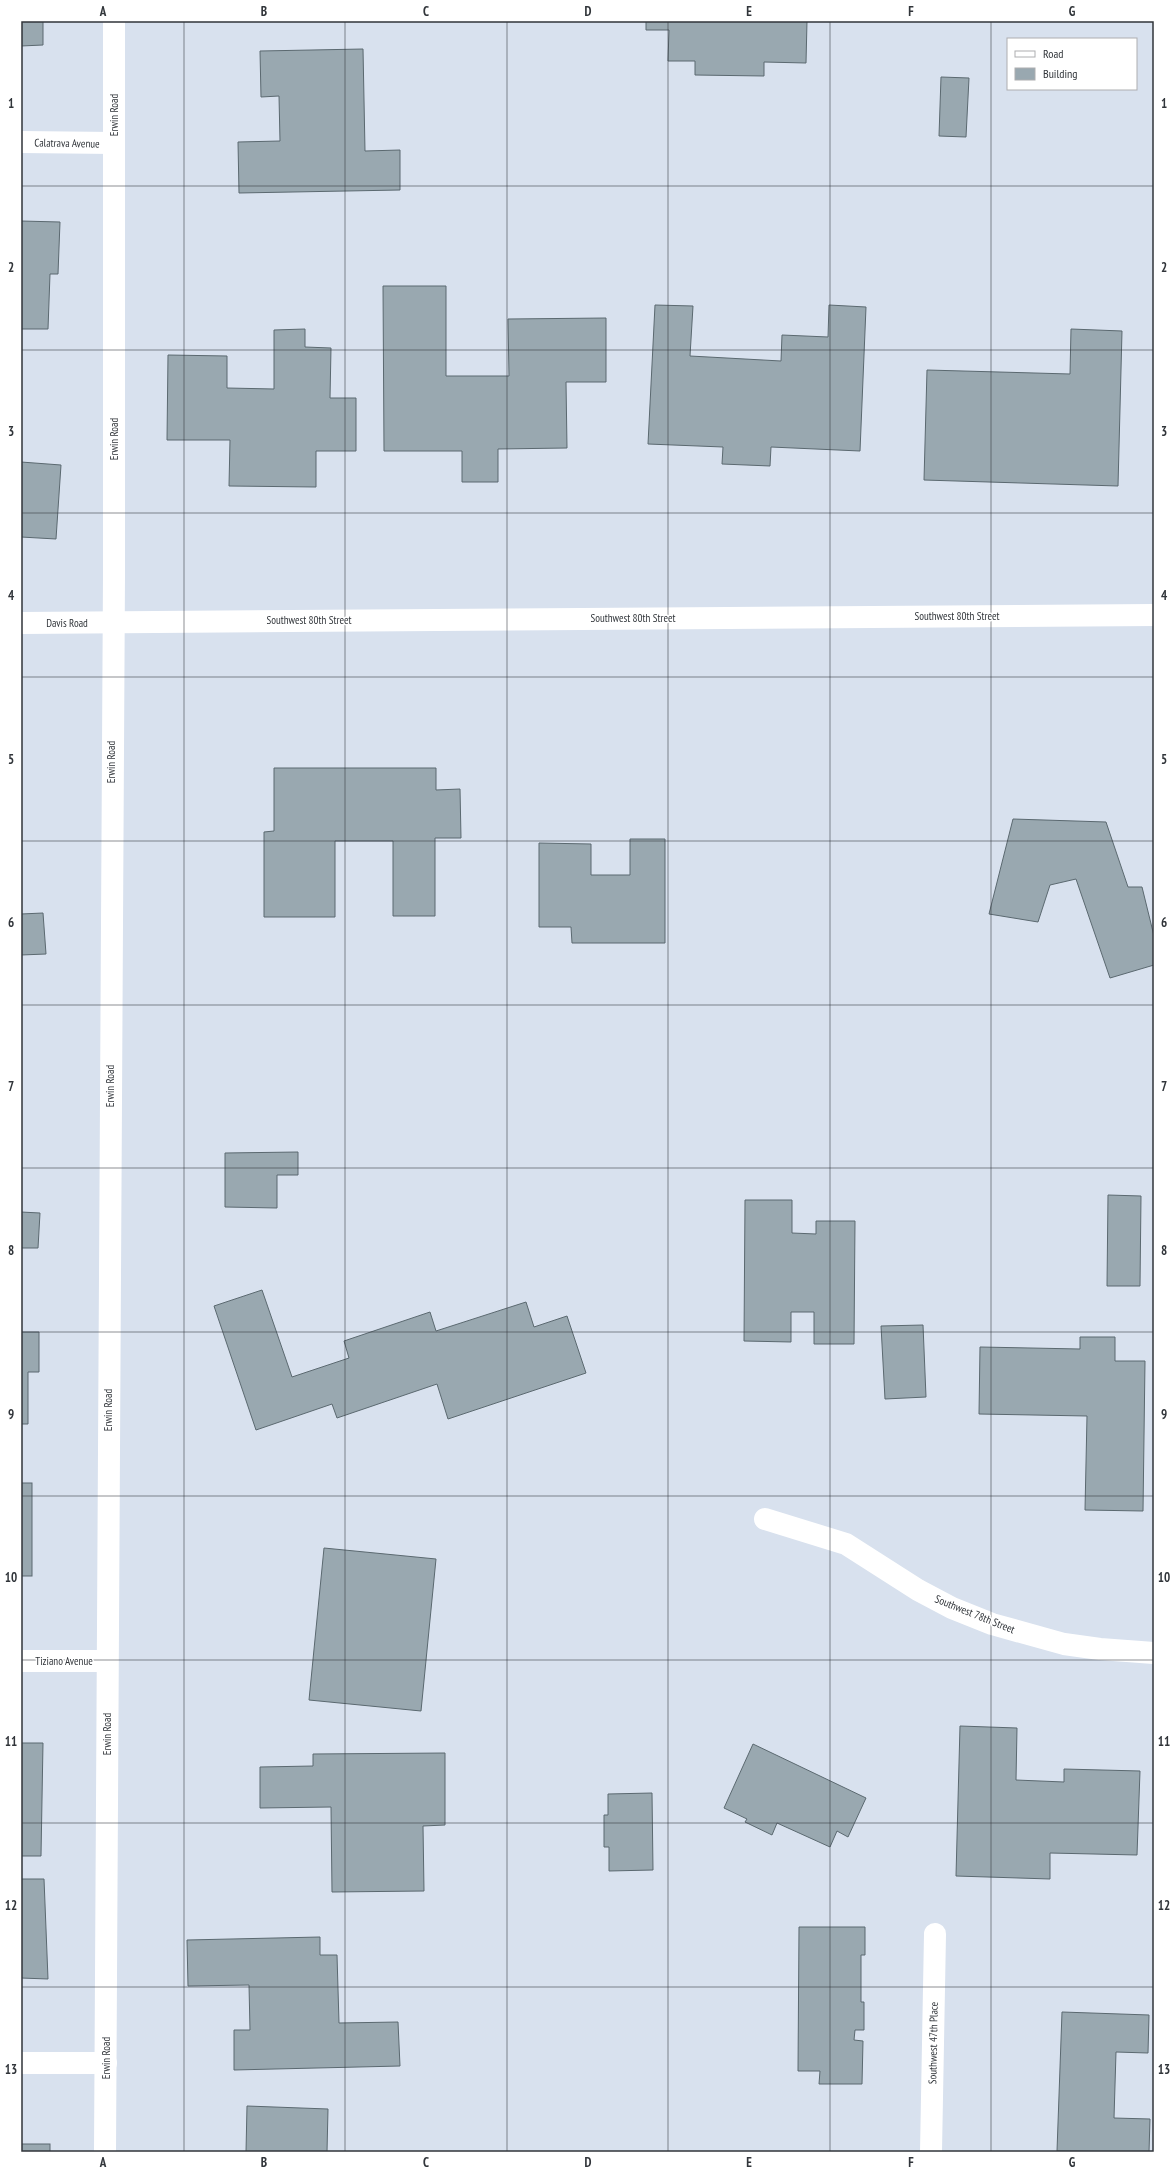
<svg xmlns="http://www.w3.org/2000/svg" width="1175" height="2173" font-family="'PT Sans Narrow',sans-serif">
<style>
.building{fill:#99a8b0;stroke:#5b6970}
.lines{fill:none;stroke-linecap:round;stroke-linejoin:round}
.minor{stroke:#fff;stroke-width:22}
.tertiary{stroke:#fff;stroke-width:22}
.grid{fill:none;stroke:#31353a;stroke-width:1;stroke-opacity:0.55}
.labels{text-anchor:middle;stroke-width:3;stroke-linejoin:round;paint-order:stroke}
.street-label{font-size:11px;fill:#31353a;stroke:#fff}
.neatline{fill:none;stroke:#31353a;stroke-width:1.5}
.grid-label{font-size:13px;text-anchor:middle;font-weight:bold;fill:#31353a}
</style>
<rect width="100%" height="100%" fill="#d8e1ee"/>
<g class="building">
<polygon points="21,21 43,21 43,45 21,46"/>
<polygon points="646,21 807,21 806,63 764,62 764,76 695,75 695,61 668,61 669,30 646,30"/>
<polygon points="363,49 365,151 400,150 400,190 239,193 238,142 280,141 279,96 261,97 260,51"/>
<polygon points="941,77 969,78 966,137 939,136"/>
<polygon points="21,221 60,222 58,274 50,274 48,329 21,329"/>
<polygon points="383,286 446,286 446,376 509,376 508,319 606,318 606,382 566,382 567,448 498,449 498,482 462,482 462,451 384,451"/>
<polygon points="655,305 693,306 690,356 781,361 782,335 828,337 829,305 866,307 860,451 771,447 770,466 722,464 723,447 648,444"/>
<polygon points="305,329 305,347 331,348 330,398 356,398 356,451 316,451 316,487 229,486 230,440 167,440 168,355 227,356 227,388 274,389 274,330"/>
<polygon points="1071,329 1122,331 1118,486 924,480 927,370 1070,374"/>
<polygon points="21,462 61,465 56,539 21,537"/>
<polygon points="274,768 436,768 436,790 460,789 461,838 435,838 435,916 393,916 393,841 335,841 335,917 264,917 264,832 274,831"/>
<polygon points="1013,819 1106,822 1128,887 1142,887 1154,936 1154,965 1110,978 1076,879 1050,885 1038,922 989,914"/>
<polygon points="630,839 665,839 665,943 572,943 571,927 539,927 539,843 591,844 591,875 630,875"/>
<polygon points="43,913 46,954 21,955 21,914"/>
<polygon points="298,1152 298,1175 277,1175 277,1208 225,1207 225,1153"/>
<polygon points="1108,1195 1141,1196 1140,1286 1107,1286"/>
<polygon points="745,1200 792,1200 792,1233 816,1234 816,1221 855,1221 854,1344 814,1344 814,1312 791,1312 791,1342 744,1341"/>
<polygon points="21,1212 40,1213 38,1248 21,1248"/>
<polygon points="262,1290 292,1377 349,1358 344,1341 430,1312 436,1331 526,1302 534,1327 567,1316 586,1373 448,1419 437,1384 337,1418 332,1404 256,1430 214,1306"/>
<polygon points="923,1325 926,1397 885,1399 881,1326"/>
<polygon points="21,1332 39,1332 39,1372 28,1372 28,1424 21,1424"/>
<polygon points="1080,1337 1115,1337 1115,1361 1145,1361 1143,1511 1085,1510 1087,1416 979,1414 980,1347 1080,1349"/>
<rect x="21" y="1483" width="11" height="93"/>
<polygon points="324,1548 436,1559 421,1711 309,1700"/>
<polygon points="960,1726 1017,1728 1016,1780 1064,1782 1064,1769 1140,1771 1137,1855 1050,1853 1050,1879 956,1876"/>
<polygon points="21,1743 43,1743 41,1856 21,1856"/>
<polygon points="753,1744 866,1798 848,1837 837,1831 830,1847 777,1823 772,1835 745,1822 747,1819 724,1808"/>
<polygon points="445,1753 445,1825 423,1826 424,1891 332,1892 331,1807 260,1808 260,1767 313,1766 313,1754"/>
<polygon points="652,1793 653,1870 609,1871 609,1847 604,1847 604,1815 608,1815 608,1794"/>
<polygon points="21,1879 44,1879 48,1979 21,1978"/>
<polygon points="799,1927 865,1927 865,1955 861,1955 861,2002 864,2002 864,2030 855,2030 854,2040 863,2041 862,2084 819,2084 820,2071 798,2071"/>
<polygon points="320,1937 320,1955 337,1955 339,2023 398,2022 400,2066 234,2070 234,2030 250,2030 249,1985 188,1986 187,1940"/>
<polygon points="1062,2012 1149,2015 1148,2053 1116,2052 1114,2118 1150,2119 1149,2152 1057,2151"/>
<polygon points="247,2106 328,2109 327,2152 246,2152"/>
<rect x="21" y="2144" width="29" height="8"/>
</g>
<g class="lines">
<g class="minor">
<polyline points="21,142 114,143"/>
<polyline points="765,1519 846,1544 918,1590 952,1608 992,1624 1064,1644 1100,1649 1154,1653"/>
<polyline points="21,1661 107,1661"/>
<polyline points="21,2063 106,2063"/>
<polyline points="105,2152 114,575 114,21"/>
<polyline points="931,2152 935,1934"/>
</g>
<polyline class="tertiary" points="21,623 1154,615"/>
</g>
<path class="grid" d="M184 21V2152M345 21V2152M507 21V2152M668 21V2152M830 21V2152M991 21V2152M21 186H1154M21 350H1154M21 513H1154M21 677H1154M21 841H1154M21 1005H1154M21 1168H1154M21 1332H1154M21 1496H1154M21 1660H1154M21 1823H1154M21 1987H1154"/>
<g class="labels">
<g class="street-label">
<text transform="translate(114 115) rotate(-90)" y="4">Erwin Road</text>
<text transform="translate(67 143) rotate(1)" y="4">Calatrava Avenue</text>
<text transform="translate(114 439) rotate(-90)" y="4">Erwin Road</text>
<text x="957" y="620">Southwest 80th Street</text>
<text x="633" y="622">Southwest 80th Street</text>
<text x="309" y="624">Southwest 80th Street</text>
<text x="67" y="627">Davis Road</text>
<text transform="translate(111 762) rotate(-90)" y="4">Erwin Road</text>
<text transform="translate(110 1086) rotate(-90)" y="4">Erwin Road</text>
<text transform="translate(108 1410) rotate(-90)" y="4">Erwin Road</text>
<text transform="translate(975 1614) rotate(22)" y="4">Southwest 78th Street</text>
<text x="64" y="1665">Tiziano Avenue</text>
<text transform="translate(107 1734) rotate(-90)" y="4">Erwin Road</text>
<text transform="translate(933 2043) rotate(-89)" y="4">Southwest 47th Place</text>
<text transform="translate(106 2058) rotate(-90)" y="4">Erwin Road</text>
</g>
</g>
<rect width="1175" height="2173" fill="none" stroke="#ffffff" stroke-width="44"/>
<rect x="1007" y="38" width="130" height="52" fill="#ffffff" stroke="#adaeb0"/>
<rect x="1015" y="51" width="20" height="6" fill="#ffffff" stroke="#adaeb0"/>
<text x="1043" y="58" font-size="12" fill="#31353a">Road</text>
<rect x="1015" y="68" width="20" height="12" fill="#99a8b0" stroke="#adaeb0"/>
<text x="1043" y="78" font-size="12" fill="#31353a">Building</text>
<rect x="22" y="22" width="1131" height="2129" class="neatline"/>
<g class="grid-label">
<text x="103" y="16">A</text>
<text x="264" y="16">B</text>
<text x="426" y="16">C</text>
<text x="588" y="16">D</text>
<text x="749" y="16">E</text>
<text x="911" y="16">F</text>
<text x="1072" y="16">G</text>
<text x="11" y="108">1</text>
<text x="1164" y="108">1</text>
<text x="11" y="272">2</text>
<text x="1164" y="272">2</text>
<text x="11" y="436">3</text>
<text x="1164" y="436">3</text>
<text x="11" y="600">4</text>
<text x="1164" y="600">4</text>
<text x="11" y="764">5</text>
<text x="1164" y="764">5</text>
<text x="11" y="927">6</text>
<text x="1164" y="927">6</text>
<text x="11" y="1091">7</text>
<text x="1164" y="1091">7</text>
<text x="11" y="1255">8</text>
<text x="1164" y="1255">8</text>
<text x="11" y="1419">9</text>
<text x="1164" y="1419">9</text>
<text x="11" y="1582">10</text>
<text x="1164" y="1582">10</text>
<text x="11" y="1746">11</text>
<text x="1164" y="1746">11</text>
<text x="11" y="1910">12</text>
<text x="1164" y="1910">12</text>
<text x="11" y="2074">13</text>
<text x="1164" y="2074">13</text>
<text x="103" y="2167">A</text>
<text x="264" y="2167">B</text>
<text x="426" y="2167">C</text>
<text x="588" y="2167">D</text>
<text x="749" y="2167">E</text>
<text x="911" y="2167">F</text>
<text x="1072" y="2167">G</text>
</g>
</svg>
